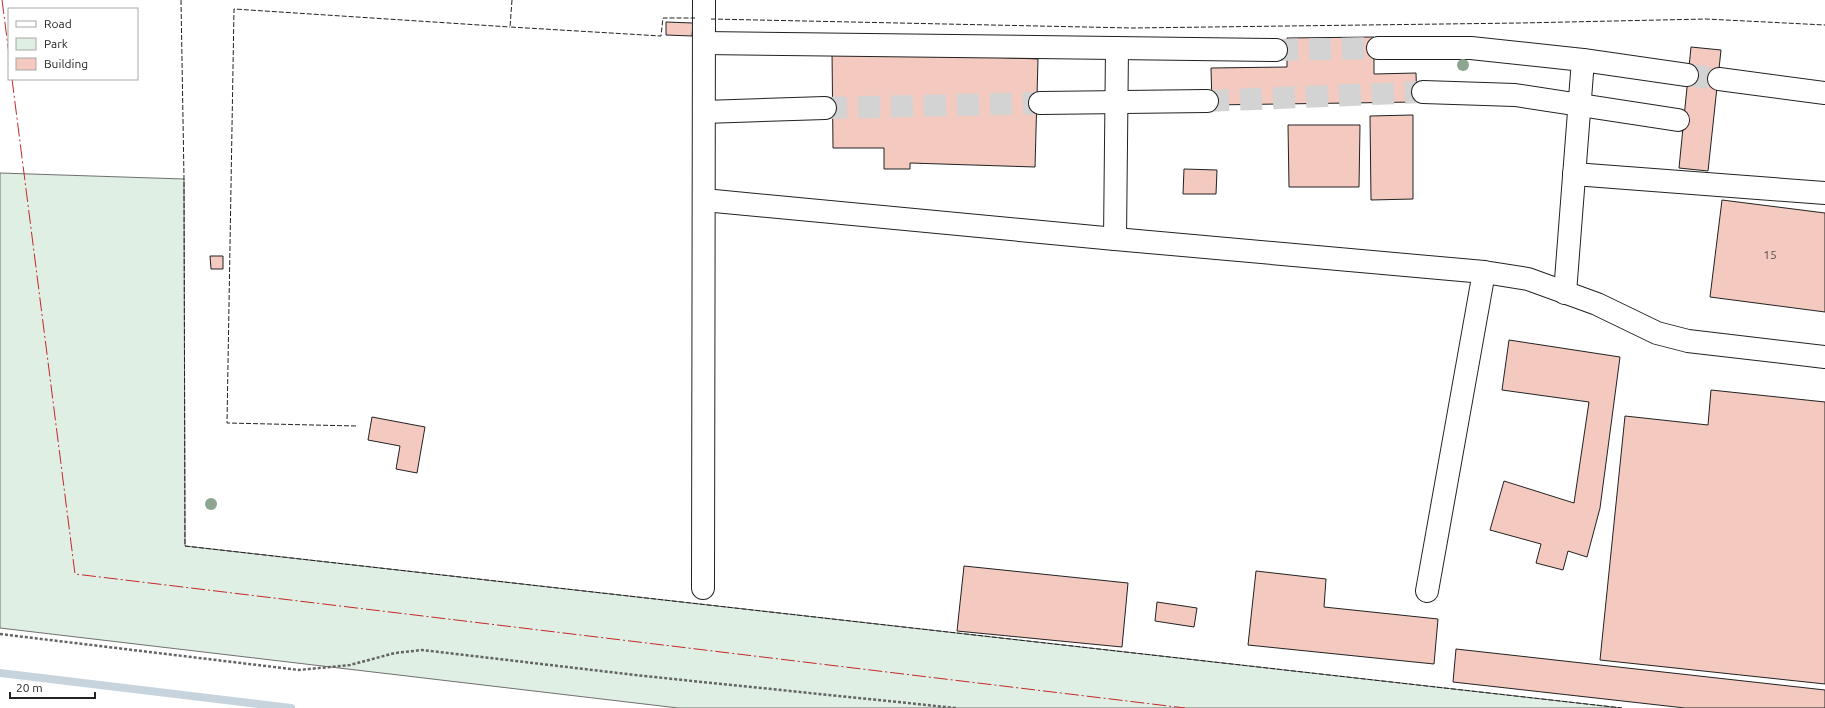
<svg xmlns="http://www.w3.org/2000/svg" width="1825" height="708" font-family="Ubuntu,sans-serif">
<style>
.green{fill:#e0efe3;stroke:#6f6f6f}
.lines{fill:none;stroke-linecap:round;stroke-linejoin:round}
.stream{stroke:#c7d3dd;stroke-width:8}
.building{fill:#f3c9c0;stroke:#222}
.minor-tunnel{stroke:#d3d3d3;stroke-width:22;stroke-dasharray:22 11;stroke-linecap:butt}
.minor-casing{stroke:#222;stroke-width:24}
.path{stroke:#646464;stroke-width:2.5;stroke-dasharray:3 2;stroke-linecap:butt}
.minor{stroke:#fff;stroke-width:22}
.fence{stroke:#222;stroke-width:1;stroke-dasharray:5 2;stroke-linecap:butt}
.power{stroke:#c62828;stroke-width:1;stroke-dasharray:14 3 2 3;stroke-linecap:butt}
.tree{fill:#8da692}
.labels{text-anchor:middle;stroke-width:3;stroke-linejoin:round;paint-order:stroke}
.number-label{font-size:12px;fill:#564c4a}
</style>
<rect width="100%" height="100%" fill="#fff"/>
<polygon class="green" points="0,173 184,179 185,546 1622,708 678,708 0,628"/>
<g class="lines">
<polyline class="stream" points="0,673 291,708"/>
</g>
<g class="building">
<polygon points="666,22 693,23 692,36 666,35"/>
<polygon points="1374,37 1374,74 1416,73 1417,102 1212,105 1211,68 1287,67 1287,38"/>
<polygon points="1691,47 1721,50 1708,171 1679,168"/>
<polygon points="832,51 1038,59 1035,167 910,163 910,169 884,169 884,148 833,148"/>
<polygon points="1413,115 1413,199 1371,200 1370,116"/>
<polygon points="1288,125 1360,125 1359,187 1289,187"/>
<polygon points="1184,169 1217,170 1216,194 1183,194"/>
<polygon points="1722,200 1825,213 1825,312 1710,297"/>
<polygon points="210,256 223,256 223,269 211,269"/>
<polygon points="1509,340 1620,357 1600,508 1587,557 1568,551 1563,570 1536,563 1541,544 1490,530 1504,481 1574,503 1589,402 1502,390"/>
<polygon points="1711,390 1825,402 1825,684 1600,660 1625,416 1708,425"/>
<polygon points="372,417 425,427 417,473 396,469 400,446 368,440"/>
<polygon points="964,566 1128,583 1122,647 957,631"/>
<polygon points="1256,571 1326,579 1324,607 1438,619 1434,664 1248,645"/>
<polygon points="1157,602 1197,608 1194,627 1155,621"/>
<polygon points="1456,649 1825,690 1825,708 1685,708 1453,682"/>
</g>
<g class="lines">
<g class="minor-tunnel">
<polyline points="1276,50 1378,48"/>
<polyline points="1687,75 1719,79"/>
<polyline points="1207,101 1423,92"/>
<polyline points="825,108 1040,103"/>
</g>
<defs>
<g id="minor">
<polyline points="704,43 1276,50"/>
<polyline points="1378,48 1471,48 1583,60 1687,75"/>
<polyline points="1719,79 1825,93"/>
<polyline points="1423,92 1515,95 1678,120"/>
<polyline points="1040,103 1207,101"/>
<polyline points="704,112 825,108"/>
<polyline points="1574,174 1825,193"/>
<polyline points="704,200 1115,239 1484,272 1528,279 1597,304 1657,333 1688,341 1825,357"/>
<polyline points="1115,239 1117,48"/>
<polyline points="1565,293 1583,60"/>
<polyline points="703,588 704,0"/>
<polyline points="1427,591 1484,272"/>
</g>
</defs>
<use href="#minor" class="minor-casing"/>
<polyline class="path" points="0,634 299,670 350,665 395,653 422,650 644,676 956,708"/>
<use href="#minor" class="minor"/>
<g class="fence">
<polyline points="181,0 184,179 185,546 1622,708"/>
<polyline points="512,0 510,27 661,36 663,18 695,18"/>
<polyline points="711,19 1132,28 1521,23 1706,19 1825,25"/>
<polyline points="356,426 227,423 234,9 510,27"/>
</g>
<g class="power">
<polyline points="2,0 9,54"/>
<polyline points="12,79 75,574 1185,708"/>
</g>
</g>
<g class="tree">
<circle cx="1463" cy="65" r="6"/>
<circle cx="211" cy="504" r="6"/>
</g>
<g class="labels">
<g class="number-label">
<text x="1770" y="259">15</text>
</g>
</g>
<rect x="8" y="8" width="130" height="72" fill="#ffffff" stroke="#a7a7a7"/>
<rect x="16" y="21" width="20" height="6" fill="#ffffff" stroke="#a7a7a7"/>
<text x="44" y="28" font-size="12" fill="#222222">Road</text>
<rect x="16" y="38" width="20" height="12" fill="#e0efe3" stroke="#a7a7a7"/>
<text x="44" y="48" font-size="12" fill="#222222">Park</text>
<rect x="16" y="58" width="20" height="12" fill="#f3c9c0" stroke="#a7a7a7"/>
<text x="44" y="68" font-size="12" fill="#222222">Building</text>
<path d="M10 692v6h85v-6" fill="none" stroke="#222222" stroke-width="2"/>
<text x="16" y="692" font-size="12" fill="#222222" stroke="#ffffff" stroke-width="3" paint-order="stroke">20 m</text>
</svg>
